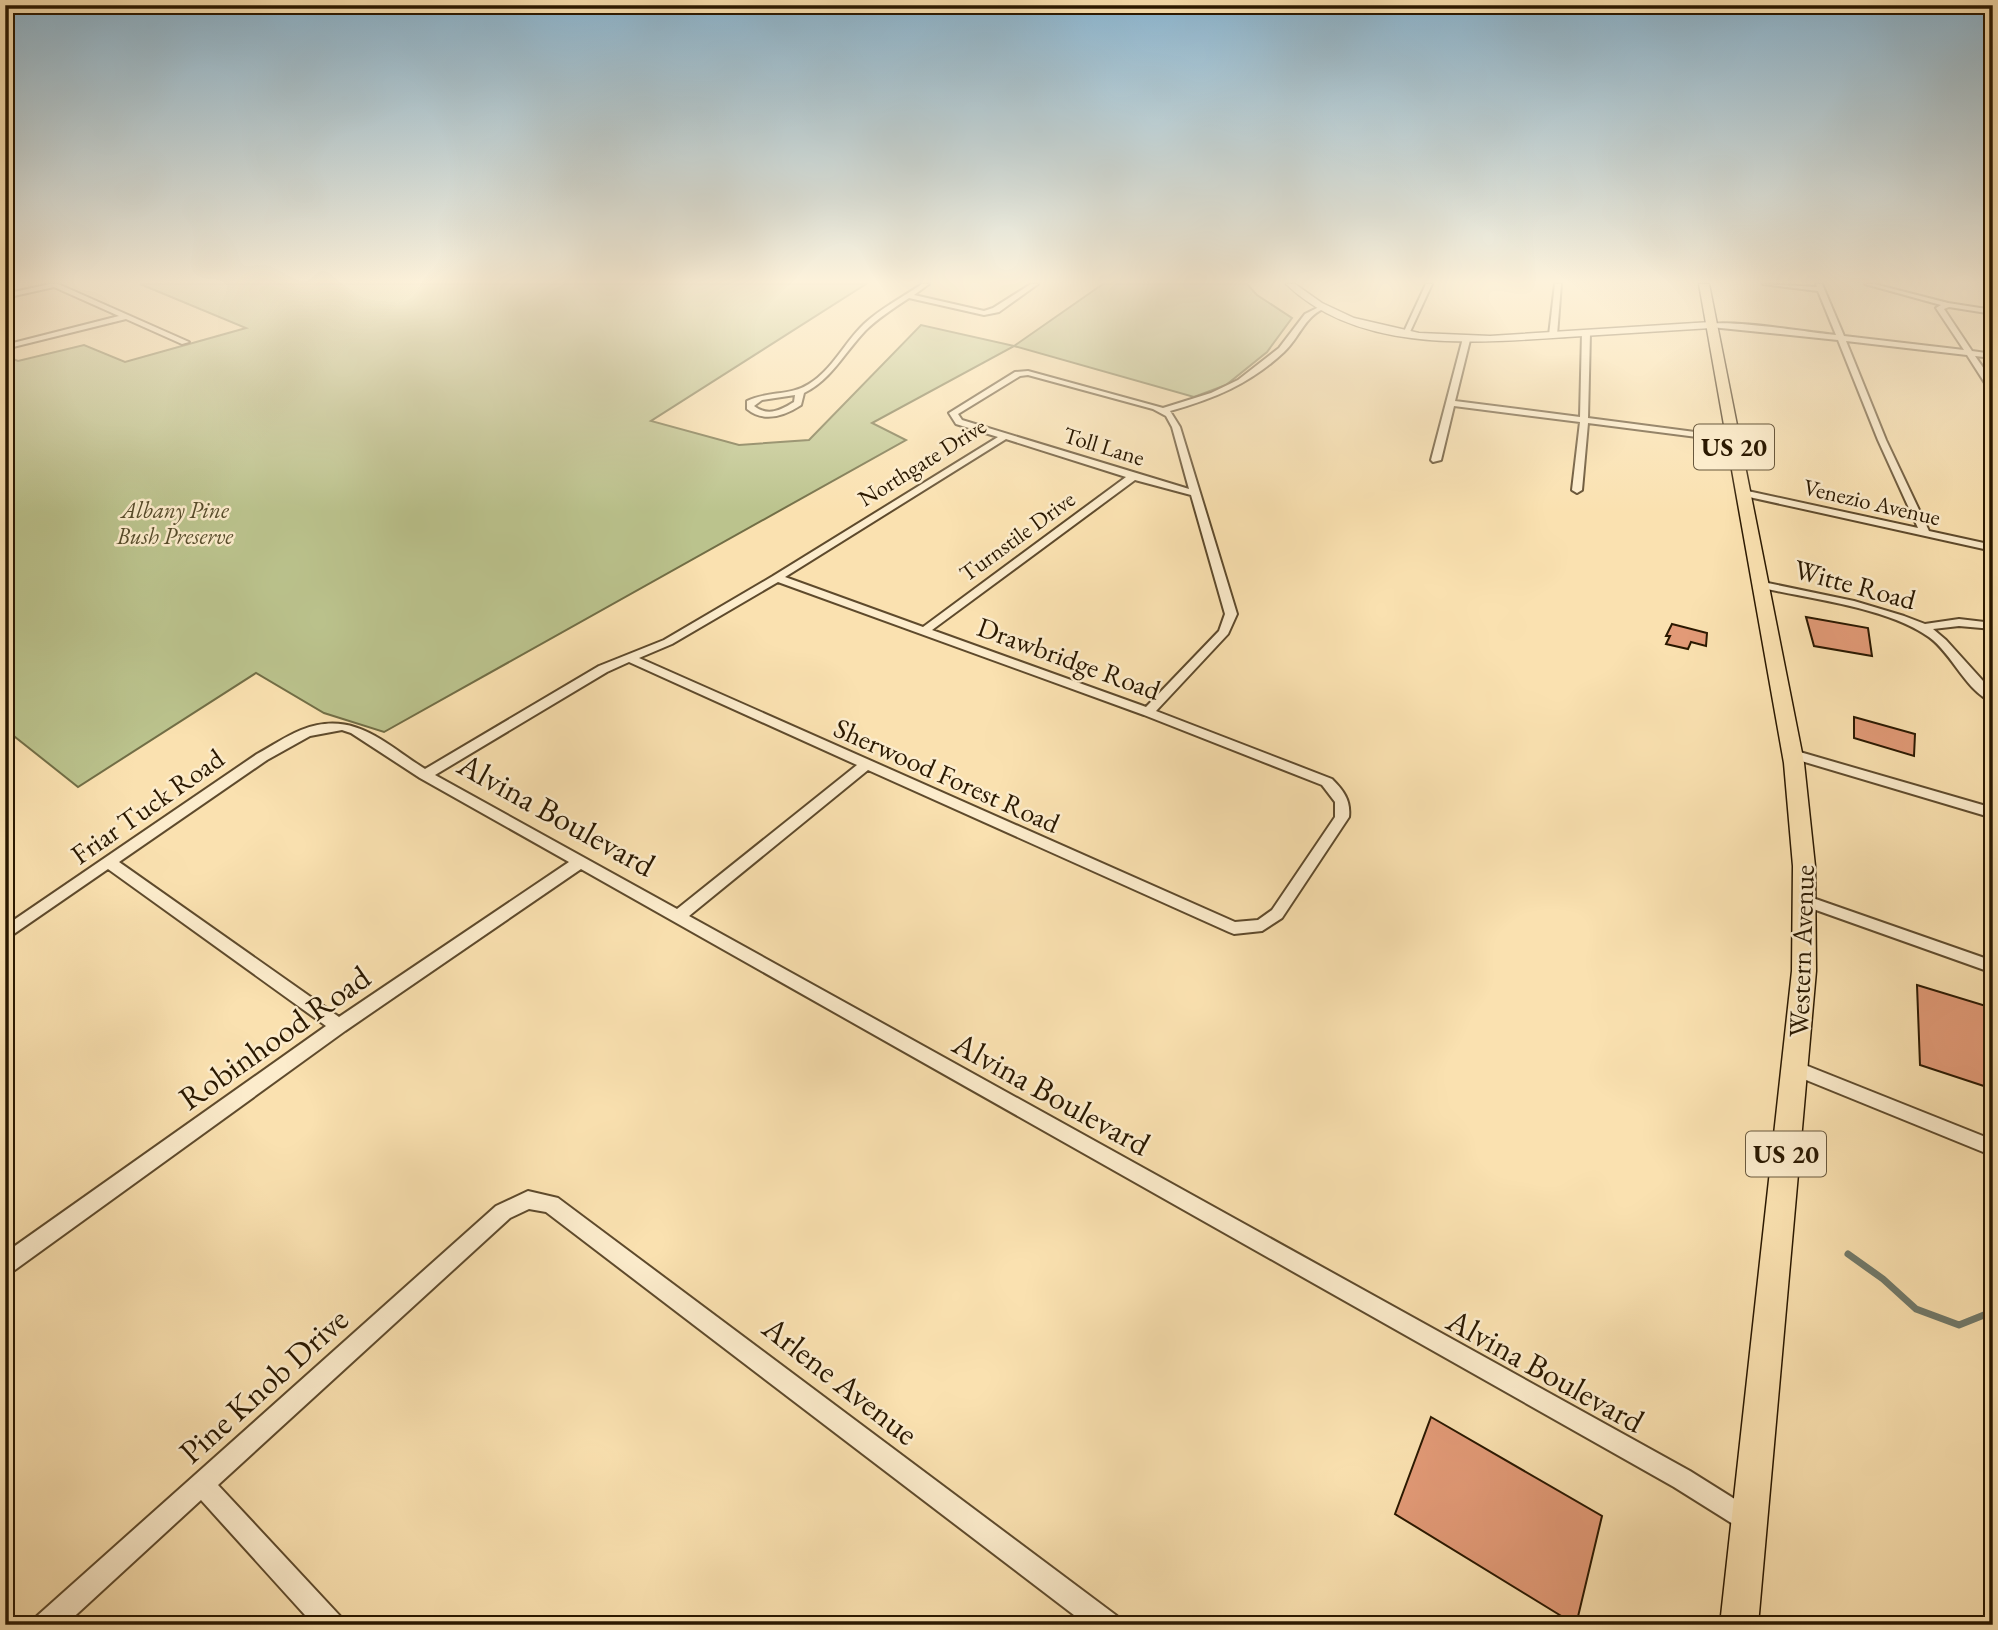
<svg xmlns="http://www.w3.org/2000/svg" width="1998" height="1630" font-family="'EB Garamond',serif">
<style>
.green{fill:#bbc38d;stroke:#726e46;stroke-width:2}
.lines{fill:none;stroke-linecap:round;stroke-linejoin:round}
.stream{stroke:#717a6b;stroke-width:7}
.building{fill:#e29a77;stroke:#2a1800;stroke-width:2}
.minor-casing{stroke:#5e4a2c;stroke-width:4}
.tertiary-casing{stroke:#5e4a2c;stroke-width:3}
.primary-casing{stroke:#2a1800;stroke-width:3}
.minor{fill:#fceccc;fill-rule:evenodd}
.tertiary{fill:#fceccc;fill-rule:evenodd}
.primary{fill:#fae1b0;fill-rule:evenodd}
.labels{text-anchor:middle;stroke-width:5;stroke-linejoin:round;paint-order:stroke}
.far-street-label{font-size:23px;fill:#2a1800;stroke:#fceccc}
.far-park-label{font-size:23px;font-style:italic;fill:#564b2a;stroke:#fceccc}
.shield{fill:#fceccc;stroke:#69583d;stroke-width:2}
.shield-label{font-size:26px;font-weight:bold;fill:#2a1800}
.street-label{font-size:28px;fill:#2a1800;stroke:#fceccc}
.near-street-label{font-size:33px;fill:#2a1800;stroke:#fceccc}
</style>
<rect width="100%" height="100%" fill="#fae1b0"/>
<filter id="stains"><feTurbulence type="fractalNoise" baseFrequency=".00286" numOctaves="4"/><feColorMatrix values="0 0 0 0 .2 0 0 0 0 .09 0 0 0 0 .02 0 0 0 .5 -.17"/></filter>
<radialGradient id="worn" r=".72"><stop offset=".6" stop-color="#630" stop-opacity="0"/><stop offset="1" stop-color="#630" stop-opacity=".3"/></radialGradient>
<polygon class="green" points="140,284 866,284 651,421 739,445 809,440 921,325 1014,346 1103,284 1247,284 1257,295 1292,318 1267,352 1226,385 1194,397 1014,346 872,423 906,440 384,732 324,713 256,673 78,787 5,729 5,356 18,361 84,345 125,362 246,328"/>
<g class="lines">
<polyline class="stream" points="1848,1254 1883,1279 1916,1309 1959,1325 1984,1315 1993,1316"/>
</g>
<g class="building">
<polygon points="1806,617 1868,628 1872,656 1814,646"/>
<polygon points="1672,624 1707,633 1706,646 1691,642 1688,649 1666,644 1670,636 1666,636"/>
<polygon points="1854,717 1915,734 1914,756 1854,738"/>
<polygon points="1917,985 1986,1006 1993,1089 1920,1065"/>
<polygon points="1431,1417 1602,1516 1576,1625 1395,1514"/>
</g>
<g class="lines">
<defs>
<g id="minor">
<polygon points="50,284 58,284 189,342 182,344 126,319 5,349 5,345 119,316 54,287 5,298 5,294"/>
<path d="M922 284H929L914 295 984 311 993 308 1031 284H1038L999 312 984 315 909 298C894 308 878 318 865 331 844 353 832 379 804 393L801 405C784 416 764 423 747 409V401C767 391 791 396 809 384 833 369 844 343 864 324 881 308 903 297 922 284ZM795 395 794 402C781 410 768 417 754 406L762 400Z"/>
<polygon points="1426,284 1432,284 1409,334 1402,336"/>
<polygon points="1555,284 1561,284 1557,335 1553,337 1549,335"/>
<path d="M1763 284 1817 287 1816 284H1822L1844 336 1964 350 1936 308 1941 305 1865 284H1874L1948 303 1993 310V314L1949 307 1944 309 1972 351 1993 354V358L1975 356 1993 382V391H1990L1967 355 1846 341 1886 440 1929 531 1993 545V551L1740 495 1738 493 1743 490 1918 528 1878 440 1838 340 1711 327 1707 325C1723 318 1813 333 1836 335L1818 291Z"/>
<path d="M1321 306 1323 309C1304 318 1299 338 1284 352 1250 384 1213 399 1170 411L1180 427 1237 614 1228 634 1156 711 1332 779C1343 790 1351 800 1349 817L1282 918 1262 931 1234 934 1229 932 868 770 689 916 1690 1471 1757 1513 1761 1521 1757 1529 1749 1533 1741 1529 1674 1487 581 869 345 1031 12 1272 5 1274V1253L326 1026 108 869 5 940V926L257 754C272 746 286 736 301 730 353 709 384 743 425 769L599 666 664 640 773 576 998 437 956 424 949 413 1015 372 1028 371 1163 408 1211 393 1238 380 1279 348 1305 314ZM1028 375 1153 409 1166 416 1172 427 1189 489 962 420 958 414 1020 376ZM1006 439 1126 477 923 627 785 577ZM1135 480 1191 495 1225 614 1219 631 1146 707 932 630ZM778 582 1144 715 1322 785 1335 802V817L1272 910 1258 920 1235 922 639 658 672 644ZM629 662 857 765 677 909 435 775 607 672ZM342 730 351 733 420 778 569 862 339 1017 119 862 267 760 310 736Z"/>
<polygon points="1586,331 1590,333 1588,418 1733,437 1736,438 1736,442 1588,423 1582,490 1577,493 1572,490 1580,422 1454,406 1441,460 1433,462 1431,460 1463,338 1470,340 1455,401 1580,417 1582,333"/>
<path d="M1758 581 1854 601 1904 616 1925 624 1959 619 1993 623V629L1959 626 1933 629 1946 640 1993 692V702C1967 693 1952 653 1929 637 1885 606 1807 599 1754 586L1753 584Z"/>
<polygon points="1793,750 1993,808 1993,818 1788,757 1786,754 1788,751"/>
<polygon points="1807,896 1993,961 1993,973 1802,905 1799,901 1802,897"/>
<polygon points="1795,1061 1993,1140 1993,1156 1789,1073 1786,1068 1789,1063"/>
<polygon points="528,1191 558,1198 1117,1616 1120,1625 1087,1625 546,1212 529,1209 510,1218 218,1485 340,1616 343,1625 314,1625 201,1500 65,1625 34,1625 37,1616 496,1206"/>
</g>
<path id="tertiary" d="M1286 284H1295L1322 303 1354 318 1419 333 1490 336 1711 322 1716 325 1711 328C1663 331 1615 334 1567 337 1474 343 1359 354 1286 284Z"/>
<polygon id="primary" points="1699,284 1709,284 1804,763 1815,866 1816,971 1758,1625 1720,1625 1792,971 1793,866 1784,763"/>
</defs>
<use href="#minor" class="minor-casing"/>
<use href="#tertiary" class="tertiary-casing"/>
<use href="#primary" class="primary-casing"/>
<use href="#minor" class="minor"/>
<use href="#tertiary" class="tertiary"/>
<use href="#primary" class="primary"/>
</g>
<linearGradient id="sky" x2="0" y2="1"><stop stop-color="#8bb7d3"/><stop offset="0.55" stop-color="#fdf2db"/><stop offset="1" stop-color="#fdf2db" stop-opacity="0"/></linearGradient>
<rect width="1998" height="512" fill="url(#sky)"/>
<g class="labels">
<g class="far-street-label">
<text transform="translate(1104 446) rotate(17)" y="8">Toll Lane</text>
<text transform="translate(922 462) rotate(-32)" y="8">Northgate Drive</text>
<text transform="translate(1872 502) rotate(13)" y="8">Venezio Avenue</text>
<text transform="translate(1017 536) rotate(-36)" y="8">Turnstile Drive</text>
</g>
<g class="far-park-label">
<text x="175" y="518">Albany Pine<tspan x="175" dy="26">Bush Preserve</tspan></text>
</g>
<g class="shield">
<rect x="1694" y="424.5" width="80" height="45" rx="5"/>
<rect x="1746" y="1131.5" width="80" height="45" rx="5"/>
</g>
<g class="shield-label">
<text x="1734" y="456">US 20</text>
<text x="1786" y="1163">US 20</text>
</g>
<g class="street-label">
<text transform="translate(1855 584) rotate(15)" y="10">Witte Road</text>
<text transform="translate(1069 658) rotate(20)" y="10">Drawbridge Road</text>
<text transform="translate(947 775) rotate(24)" y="10">Sherwood Forest Road</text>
<text transform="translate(147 806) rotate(-35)" y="10">Friar Tuck Road</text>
<text transform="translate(1801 951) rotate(-88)" y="10">Western Avenue</text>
</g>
<g class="near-street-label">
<text transform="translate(557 814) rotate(29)" y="12">Alvina Boulevard</text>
<text transform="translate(274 1037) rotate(-35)" y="12">Robinhood Road</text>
<text transform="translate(1052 1093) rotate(29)" y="12">Alvina Boulevard</text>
<text transform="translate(1546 1370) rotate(29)" y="12">Alvina Boulevard</text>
<text transform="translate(841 1380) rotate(38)" y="12">Arlene Avenue</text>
<text transform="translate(263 1385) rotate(-42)" y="12">Pine Knob Drive</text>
</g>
</g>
<rect width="1998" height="1630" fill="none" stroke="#fae1b0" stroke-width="28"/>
<rect x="7" y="7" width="1984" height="1616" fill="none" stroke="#2a1800" stroke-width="3.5"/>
<rect x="14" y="14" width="1970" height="1602" fill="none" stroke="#2a1800" stroke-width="2"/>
<rect width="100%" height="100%" filter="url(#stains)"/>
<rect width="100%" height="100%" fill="url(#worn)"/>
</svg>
